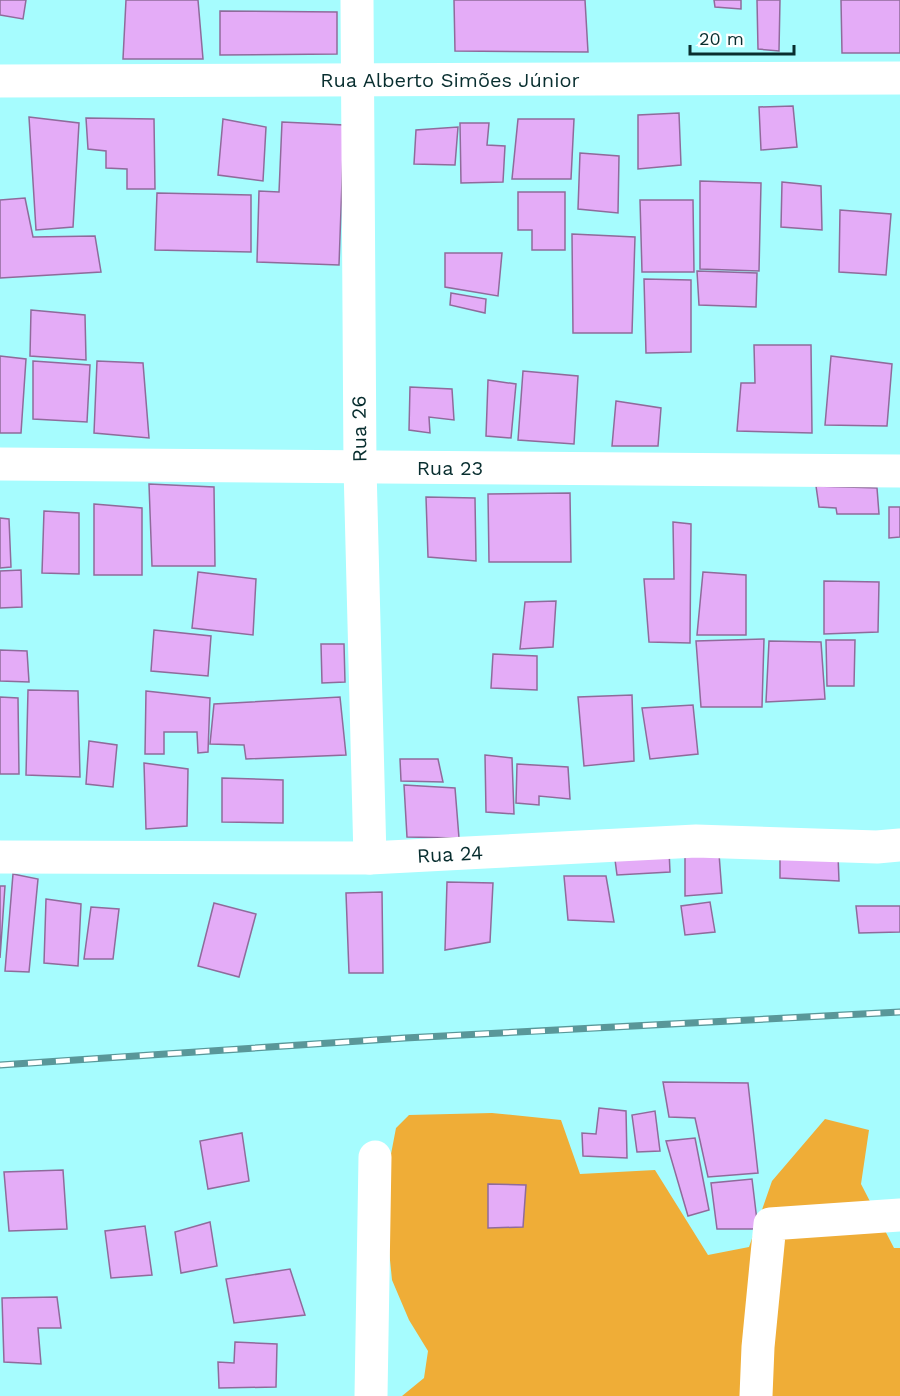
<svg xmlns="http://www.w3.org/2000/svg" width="900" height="1396" font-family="'Work Sans',sans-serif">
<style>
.forest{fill:#efad37}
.building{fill:#e4acf7;stroke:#8f6b9b;stroke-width:1.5}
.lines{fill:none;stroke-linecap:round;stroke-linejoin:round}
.street{stroke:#fff;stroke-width:33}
.rail-casing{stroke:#599799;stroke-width:7}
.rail{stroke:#fff;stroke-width:4.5;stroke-dasharray:14;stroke-linecap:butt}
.labels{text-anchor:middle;stroke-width:5;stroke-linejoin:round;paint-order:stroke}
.street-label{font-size:20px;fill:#082e2f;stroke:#fff}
</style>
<rect width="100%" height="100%" fill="#a6fcfe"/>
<polygon class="forest" points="492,1113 561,1120 580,1174 655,1170 708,1255 749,1247 772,1181 825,1119 869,1130 861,1184 894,1248 900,1248 900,1396 402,1396 424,1378 428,1351 409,1320 392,1280 387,1230 387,1175 396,1128 409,1115"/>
<g class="building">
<polygon points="0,0 26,0 23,19 0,15"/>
<polygon points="126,0 198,0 203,59 123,59"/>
<polygon points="454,0 585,0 588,52 455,51"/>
<polygon points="714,0 741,0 741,9 715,7"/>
<polygon points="757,0 780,0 779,51 758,49"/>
<polygon points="841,0 900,0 900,53 842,53"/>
<polygon points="220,11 337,12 337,54 220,55"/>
<polygon points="793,106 797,147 761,150 759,107"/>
<polygon points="679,113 681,165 638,169 638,115"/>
<polygon points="29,117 79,123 73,227 36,230"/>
<polygon points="86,118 154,119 155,189 127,189 127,169 106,168 106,151 88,149"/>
<polygon points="223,119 266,127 263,181 218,175"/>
<polygon points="518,119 574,119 571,179 512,179"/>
<polygon points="282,122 344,125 339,265 257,262 259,191 279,192"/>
<polygon points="460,123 489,123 487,145 505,146 503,182 461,183"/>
<polygon points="458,127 455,165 414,164 416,130"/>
<polygon points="580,153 619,156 618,213 578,209"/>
<polygon points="700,181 761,183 759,271 700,269"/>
<polygon points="782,182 821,186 822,230 781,227"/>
<polygon points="518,192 565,192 565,250 532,250 532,230 518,230"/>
<polygon points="157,193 251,195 251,252 155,250"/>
<polygon points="25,198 33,237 95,236 101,272 0,278 0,200"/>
<polygon points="640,200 693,200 694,272 642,272"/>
<polygon points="840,210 891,214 886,275 839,272"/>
<polygon points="572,234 635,237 632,333 573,333"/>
<polygon points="445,253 502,253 498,296 445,287"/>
<polygon points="697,271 757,273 756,307 699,305"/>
<polygon points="644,279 691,280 691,352 646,353"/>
<polygon points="451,293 486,299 485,313 450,305"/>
<polygon points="31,310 85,315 86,360 30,356"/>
<polygon points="754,345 811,345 812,433 737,431 741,383 755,383"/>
<polygon points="0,356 26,359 21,433 0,433"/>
<polygon points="831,356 892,364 887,426 825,425"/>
<polygon points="33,361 90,365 87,422 33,419"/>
<polygon points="97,361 143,363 149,438 94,433"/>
<polygon points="523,371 578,376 574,444 518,440"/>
<polygon points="488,380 516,384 511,438 486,436"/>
<polygon points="410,387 452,389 454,420 429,417 430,433 409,430"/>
<polygon points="616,401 661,408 658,446 612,446"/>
<polygon points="149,484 214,487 215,566 152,566"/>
<polygon points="816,486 877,488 879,514 837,514 836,508 819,507"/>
<polygon points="570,493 571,562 489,562 488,494"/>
<polygon points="426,497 475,498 476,561 428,557"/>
<polygon points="94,504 142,508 142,575 94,575"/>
<polygon points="889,507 900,507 900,537 889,538"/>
<polygon points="44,511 79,513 79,574 42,573"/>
<polygon points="0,518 9,519 11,567 0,568"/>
<polygon points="673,522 691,524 690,643 649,642 644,579 674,579"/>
<polygon points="21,570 22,607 0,608 0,571"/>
<polygon points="198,572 256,579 253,635 192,628"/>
<polygon points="703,572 746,575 746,635 697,635"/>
<polygon points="824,581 879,582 878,632 824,634"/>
<polygon points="556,601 553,647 520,649 525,602"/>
<polygon points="154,630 211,636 208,676 151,671"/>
<polygon points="764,639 762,707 701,707 696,641"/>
<polygon points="826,640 855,640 854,686 827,686"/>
<polygon points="769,641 821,642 825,699 766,702"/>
<polygon points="321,644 344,644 345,682 322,683"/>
<polygon points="0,650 27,651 29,682 0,681"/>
<polygon points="493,654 537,656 537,690 491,688"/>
<polygon points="28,690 78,691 80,777 26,775"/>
<polygon points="146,691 210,698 208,752 198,753 197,732 164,732 164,754 145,754"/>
<polygon points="632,695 634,761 584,766 578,697"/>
<polygon points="0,697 18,698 19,774 0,774"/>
<polygon points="340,697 346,755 246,759 244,745 210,744 214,704"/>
<polygon points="693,705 698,754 650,759 642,708"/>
<polygon points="89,741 117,745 113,787 86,784"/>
<polygon points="485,755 512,758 514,814 486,812"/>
<polygon points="400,759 438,759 443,782 401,781"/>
<polygon points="144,763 188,769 187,826 146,829"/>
<polygon points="517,764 568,767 570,799 539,796 539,805 516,803"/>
<polygon points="222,778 283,780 283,823 222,822"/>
<polygon points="404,785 455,788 459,838 407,837"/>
<polygon points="685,849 719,854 722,893 685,896"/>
<polygon points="669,850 670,872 617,875 614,852"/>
<polygon points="780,851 838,855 839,881 780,878"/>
<polygon points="13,874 38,879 29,972 5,971"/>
<polygon points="564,876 606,876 614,922 568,920"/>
<polygon points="447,882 493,883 490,942 445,950"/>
<polygon points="0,886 5,886 0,958"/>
<polygon points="382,892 383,973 349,973 346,893"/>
<polygon points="46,899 81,904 78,966 44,963"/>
<polygon points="710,902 715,932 685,935 681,906"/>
<polygon points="214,903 256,914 239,977 198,966"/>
<polygon points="856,906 900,906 900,932 859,933"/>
<polygon points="91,907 119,909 113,959 84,959"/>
<polygon points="663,1082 748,1083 758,1173 708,1177 695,1118 669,1117"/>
<polygon points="599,1108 626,1111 627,1158 583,1156 582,1133 596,1134"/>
<polygon points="655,1111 660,1151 637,1152 632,1115"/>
<polygon points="242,1133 249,1181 208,1189 200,1141"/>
<polygon points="695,1138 709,1210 688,1216 666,1141"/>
<polygon points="63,1170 67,1229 9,1231 4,1172"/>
<polygon points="752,1179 758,1229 717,1229 711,1183"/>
<polygon points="488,1184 526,1185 523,1227 488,1228"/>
<polygon points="210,1222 217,1266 181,1273 175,1232"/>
<polygon points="145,1226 152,1275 111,1278 105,1231"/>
<polygon points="290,1269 305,1315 234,1323 226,1279"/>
<polygon points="57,1297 61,1328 38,1328 41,1364 4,1362 2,1298"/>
<polygon points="235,1342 277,1344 276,1387 219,1388 218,1362 234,1363"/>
</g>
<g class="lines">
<g class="street">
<polyline points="357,0 360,467 370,858"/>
<polyline points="0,81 900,78"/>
<polyline points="0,464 900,471"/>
<polyline points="0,857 370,858 696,841 877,847 900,845"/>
<polyline points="371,1396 375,1157"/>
<polyline points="756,1396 758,1347 770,1224 900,1215"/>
</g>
<defs>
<polyline id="rail" points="0,1065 405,1038 900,1012"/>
</defs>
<use href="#rail" class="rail-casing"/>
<use href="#rail" class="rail"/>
</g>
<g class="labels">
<g class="street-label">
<text x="450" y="87">Rua Alberto Simões Júnior</text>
<text transform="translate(359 429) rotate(-91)" y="7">Rua 26</text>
<text x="450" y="475">Rua 23</text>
<text transform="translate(450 854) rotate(-3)" y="7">Rua 24</text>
</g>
</g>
<path d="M690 45v9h104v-9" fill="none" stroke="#082e2f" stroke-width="3"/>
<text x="699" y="45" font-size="18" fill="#082e2f" stroke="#ffffff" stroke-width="4.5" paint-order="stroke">20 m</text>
</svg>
